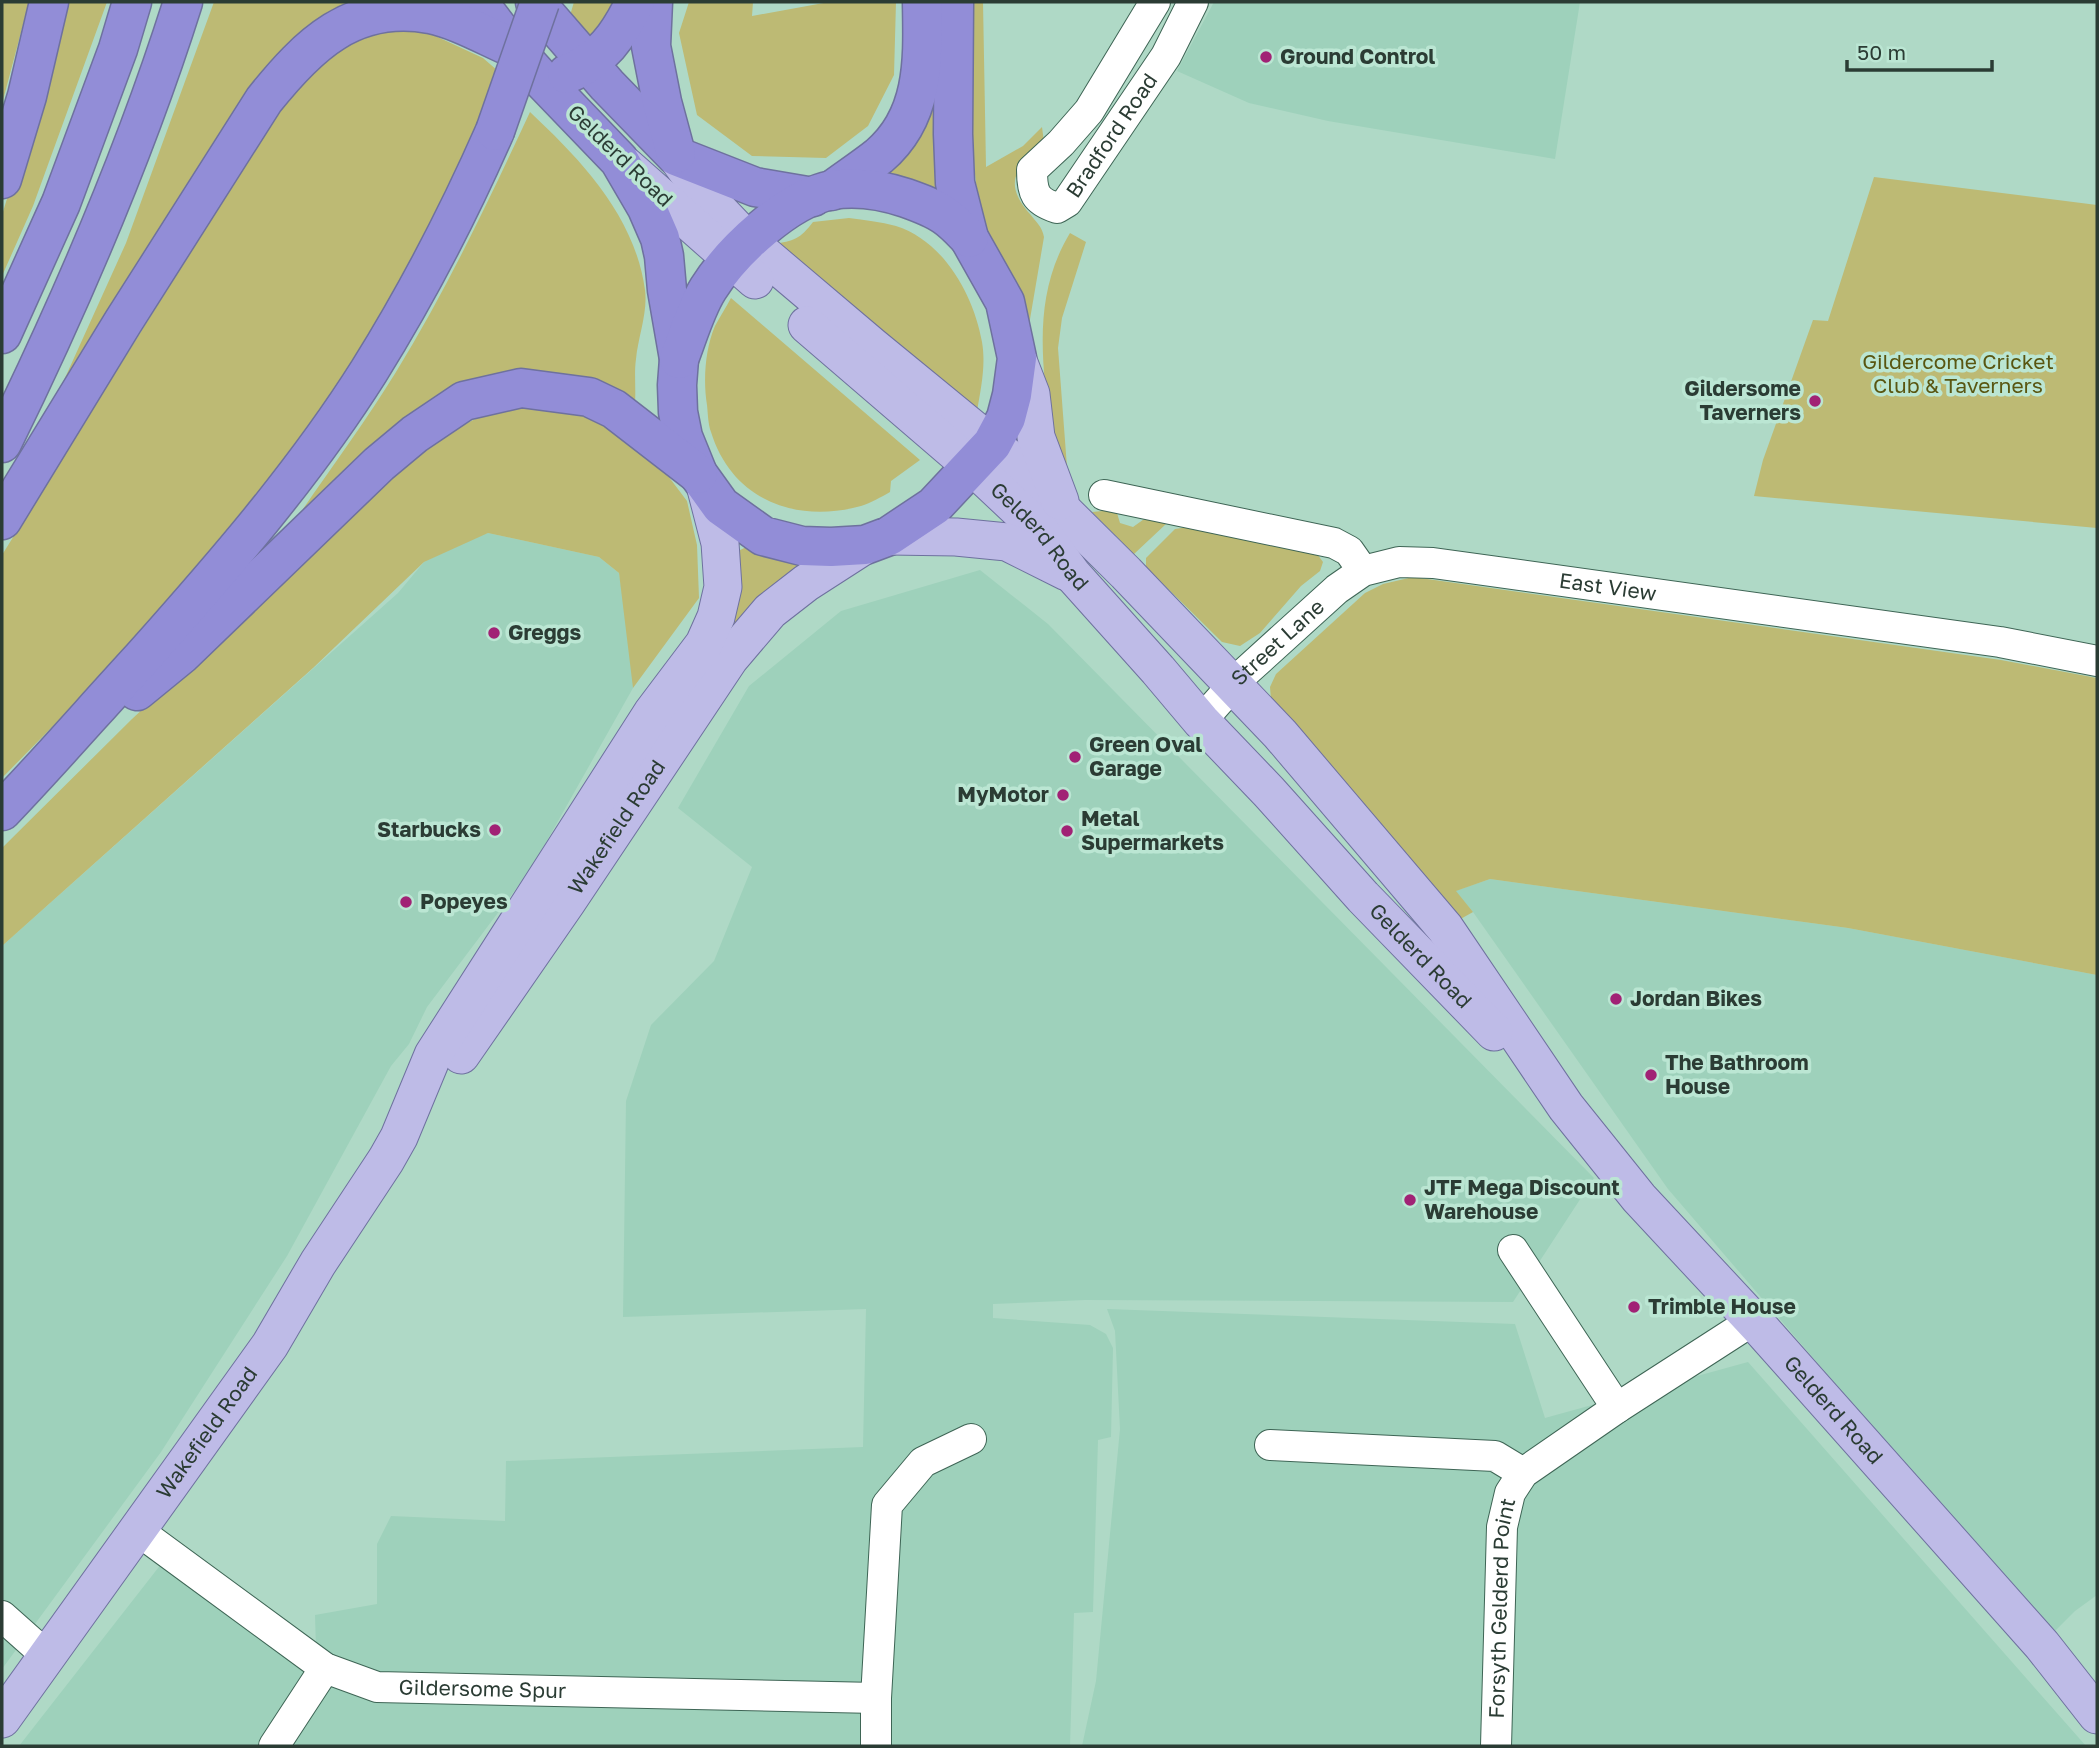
<svg xmlns="http://www.w3.org/2000/svg" width="2099" height="1748" font-family="'Golos Text',sans-serif">
<style>
.built{fill:#9ed1bb}
.green{fill:#bdba74}
.lines{fill:none;stroke-linecap:round;stroke-linejoin:round}
.minor-casing{stroke:#3e6555;stroke-width:32}
.major-casing{stroke:#6e719e;stroke-width:39}
.highway-casing{stroke:#6e719e;stroke-width:41}
.minor{stroke:#fff;stroke-width:30}
.major{stroke:#bebbe7;stroke-width:37}
.highway{stroke:#928dd7;stroke-width:38}
.highway-bridge-casing{stroke:#6e719e;stroke-width:41;stroke-linecap:butt}
.highway-bridge{stroke:#928dd7;stroke-width:38}
.poi-dot{fill:#a12275;stroke:#bbe6d3;stroke-width:2.5}
.labels{text-anchor:middle;stroke-width:7;stroke-linejoin:round;paint-order:stroke}
.poi-label{font-size:21px;font-weight:bold;fill:#2b3c34;stroke:#bbe6d3;text-anchor:start}
.street-label{font-size:21px;fill:#2b3c34;stroke:#bbe6d3}
.park-label{font-size:21px;fill:#595611;stroke:#bbe6d3}
</style>
<rect width="100%" height="100%" fill="#afd9c6"/>
<g class="built">
<polygon points="1214,2 1580,2 1555,159 1328,121 1249,103 1177,71"/>
<polygon points="488,533 599,557 619,573 632,654 633,688 531,869 427,1007 409,1044 391,1066 287,1256 161,1452 2,1669 2,946 398,593 424,562 469,539"/>
<polygon points="980,570 1048,624 1594,1178 1513,1302 1085,1300 993,1304 993,1318 1090,1325 1106,1334 1113,1348 1111,1437 1098,1440 1093,1612 1074,1613 1070,1746 19,1746 176,1545 316,1648 315,1615 377,1604 377,1544 391,1516 505,1521 506,1461 863,1447 866,1309 623,1317 626,1101 651,1025 714,961 752,867 678,808 749,686 841,611"/>
<polygon points="1490,879 1848,928 2097,975 2097,1595 2075,1611 2051,1635 1668,1189 1473,912 1455,891"/>
<polygon points="1107,1309 1515,1324 1545,1418 1748,1362 2086,1746 1082,1746 1096,1681 1120,1429 1115,1331"/>
</g>
<g class="green">
<polygon points="2,2 29,2 2,104"/>
<polygon points="62,2 107,2 33,206 2,276 2,215 33,114"/>
<polygon points="214,2 363,2 55,400 126,243"/>
<polygon points="574,2 613,2 593,42 568,22"/>
<polygon points="689,2 753,2 752,16 829,2 896,2 894,75 868,126 826,158 752,156 697,115 679,33"/>
<path d="M973 2H983L986 167 1023 146 1042 127 1044 142C1018 167 1001 181 1030 214 1036 222 1042 226 1044 237L1029 325 986 230 976 184 973 153Z"/>
<polygon points="390,28 429,33 483,58 498,71 459,168 407,270 342,382 272,485 168,609 2,778 2,555 241,171 281,92 351,34"/>
<polygon points="933,64 943,209 866,183"/>
<path d="M530 112C581 160 635 216 645 290 648 312 638 337 636 359 634 373 636 388 635 403L593 383 551 372 513 375 308 512 303 509C334 464 367 419 396 372 447 289 489 200 530 112Z"/>
<polygon points="1874,177 2097,205 2097,528 1754,496 1763,460 1813,320 1828,321"/>
<path d="M849 218C864 220 881 222 896 226 944 241 974 296 982 342 986 365 981 388 977 411L773 244C794 241 800 239 813 222Z"/>
<path d="M1070 233 1086 242 1062 318 1058 348 1067 467C1050 441 1048 414 1045 384 1040 331 1041 281 1070 233Z"/>
<path d="M731 298 920 460 891 481 890 492C881 497 871 503 861 506 796 524 732 500 711 432 708 424 708 414 707 405 703 381 705 349 715 326 720 317 726 307 731 298Z"/>
<path d="M531 403 590 414 656 460 687 501 697 545 699 598 633 688 619 573 599 557 488 533 424 562 313 668 2 946V848L132 719 423 450C462 425 484 410 531 403Z"/>
<polygon points="1113,510 1117,513 1120,523 1133,527 1147,517 1166,524 1134,554 1092,512"/>
<polygon points="1188,527 1315,551 1323,562 1320,571 1301,586 1260,633 1240,646 1222,642 1146,567 1146,558 1175,529"/>
<polygon points="757,542 824,554 672,705 738,551"/>
<polygon points="1413,577 2001,660 2097,678 2097,975 1848,928 1490,879 1456,891 1473,912 1457,921 1271,699 1270,687 1276,674 1365,593 1383,584"/>
</g>
<g class="lines">
<defs>
<g id="minor">
<path id="s1" d="M1155 2 1089 111 1061 143 1032 170C1032 193 1035 201 1057 208L1067 202 1166 56 1193 2"/>
<polyline points="1104,495 1334,543 1349,551 1363,571"/>
<path id="s2" d="M1201 721 1241 676 1337 589 1363 571 1399 562 1433 563 2000 642 2097 661"/>
<polyline points="1513,1250 1617,1408"/>
<polyline points="1270,1445 1495,1456 1523,1473"/>
<path id="s3" d="M137 1530 325 1668 377 1687 876 1698 887 1505 923 1462 971 1439"/>
<polyline points="2,1616 47,1656"/>
<polyline points="274,1746 325,1668"/>
<polyline points="876,1746 876,1698"/>
<path id="s4" d="M1496 1746 1502 1527 1510 1493 1523 1473 1617 1408 1752 1321"/>
</g>
<g id="major">
<path id="s5" d="M676 156 704 195 748 241 872 346 1016 464 1126 573 1280 734 1445 928 1566 1107 1639 1198 1762 1330 2042 1645 2097 1715"/>
<polyline points="626,166 755,280"/>
<path id="s6" d="M807 325 985 478 1038 528 1072 574 1158 670 1201 721 1269 792 1363 897 1494 1032"/>
<polyline points="1017,358 1031,394 1036,437 1060,501"/>
<polyline points="889,536 956,537 1007,542 1067,572"/>
<path id="s7" d="M461 1055 567 902 730 658 770 611 806 583 865 545"/>
<path id="s8" d="M2 1719 270 1345 318 1263 386 1160 399 1137 433 1055 652 713 704 644 716 617 723 587 720 543 705 485"/>
</g>
<g id="highway">
<polyline points="478,2 514,49 543,81 619,160 647,208 660,238 664,256 667,290 679,359 677,385 678,412 683,437 698,474 721,506 763,536 802,546 831,547 865,545 889,536 934,506 992,444 1006,418 1012,395 1017,358 1005,302 969,238 955,183 953,134 954,2"/>
<polyline points="535,2 607,85 676,156 755,187 813,197"/>
<polyline points="653,2 651,46 662,102 676,154"/>
<path d="M567 74C602 60 619 35 635 2"/>
<polyline points="2,179 27,96 49,2"/>
<path d="M831 191C847 179 864 168 879 156 926 116 923 58 922 2"/>
<polyline points="2,334 61,203 118,49 132,2"/>
<path d="M679 359C688 336 695 310 708 289 732 251 787 199 832 190 858 186 882 190 906 198 920 203 934 208 945 216 954 222 962 231 969 238"/>
<path d="M2 443C72 300 135 154 183 2"/>
<path d="M2 520 123 322 264 100C307 46 353 0 430 14 458 20 484 35 509 46"/>
<polyline points="137,691 181,655 379,464 415,434 464,401 521,388 589,397 614,409 698,474"/>
<path d="M2 811C50 761 95 709 142 658 223 567 304 474 369 371 417 294 459 213 495 131"/>
</g>
</defs>
<use href="#minor" class="minor-casing"/>
<use href="#major" class="major-casing"/>
<use href="#highway" class="highway-casing"/>
<use href="#minor" class="minor"/>
<use href="#major" class="major"/>
<use href="#highway" class="highway"/>
<defs>
<polyline id="highway-bridge" points="495,131 540,2"/>
</defs>
<use href="#highway-bridge" class="highway-bridge-casing"/>
<use href="#highway-bridge" class="highway-bridge"/>
</g>
<g class="poi-dot">
<circle cx="1266" cy="57" r="7"/>
<circle cx="1815" cy="401" r="7"/>
<circle cx="494" cy="633" r="7"/>
<circle cx="1075" cy="757" r="7"/>
<circle cx="1063" cy="795" r="7"/>
<circle cx="495" cy="830" r="7"/>
<circle cx="1067" cy="831" r="7"/>
<circle cx="406" cy="902" r="7"/>
<circle cx="1616" cy="999" r="7"/>
<circle cx="1651" cy="1075" r="7"/>
<circle cx="1410" cy="1200" r="7"/>
<circle cx="1634" cy="1307" r="7"/>
</g>
<g class="labels">
<g class="poi-label">
<text x="1280" y="64">Ground Control</text>
<text x="1801" y="396" text-anchor="end">Gildersome<tspan x="1801" dy="24">Taverners</tspan></text>
<text x="508" y="640">Greggs</text>
<text x="1089" y="752">Green Oval<tspan x="1089" dy="24">Garage</tspan></text>
<text x="1049" y="802" text-anchor="end">MyMotor</text>
<text x="1081" y="826">Metal<tspan x="1081" dy="24">Supermarkets</tspan></text>
<text x="481" y="837" text-anchor="end">Starbucks</text>
<text x="420" y="909">Popeyes</text>
<text x="1630" y="1006">Jordan Bikes</text>
<text x="1665" y="1070">The Bathroom<tspan x="1665" dy="24">House</tspan></text>
<text x="1424" y="1195">JTF Mega Discount<tspan x="1424" dy="24">Warehouse</tspan></text>
<text x="1648" y="1314">Trimble House</text>
</g>
<g class="street-label">
<text dy="7" stroke="none"><textPath href="#s1" startOffset="352">Bradford Road</textPath></text>
<text transform="translate(620 156) rotate(44)" y="7">Gelderd Road</text>
<text dy="7" stroke="none"><textPath href="#s6" startOffset="315">Gelderd Road</textPath></text>
<text dy="7" stroke="none"><textPath href="#s2" startOffset="469">East View</textPath></text>
<text dy="7" stroke="none"><textPath href="#s2" startOffset="110">Street Lane</textPath></text>
<text dy="7" stroke="none"><textPath href="#s7" startOffset="276">Wakefield Road</textPath></text>
<text dy="7" stroke="none"><textPath href="#s6" startOffset="882">Gelderd Road</textPath></text>
<text dy="7" stroke="none"><textPath href="#s5" startOffset="1713">Gelderd Road</textPath></text>
<text dy="7" stroke="none"><textPath href="#s8" startOffset="352">Wakefield Road</textPath></text>
<text dy="7" stroke="none"><textPath href="#s4" startOffset="138">Forsyth Gelderd Point</textPath></text>
<text dy="7" stroke="none"><textPath href="#s3" startOffset="394">Gildersome Spur</textPath></text>
</g>
<g class="park-label">
<text x="1958" y="369">Gildercome Cricket<tspan x="1958" dy="24">Club &amp; Taverners</tspan></text>
</g>
</g>
<rect width="2099" height="1748" fill="none" stroke="#2b3c34" stroke-width="7"/>
<path d="M1847 60v10h145v-10" fill="none" stroke="#2b3c34" stroke-width="3.5"/>
<text x="1857" y="60" font-size="21" fill="#2b3c34" stroke="#bbe6d3" stroke-width="5" paint-order="stroke">50 m</text>
</svg>
